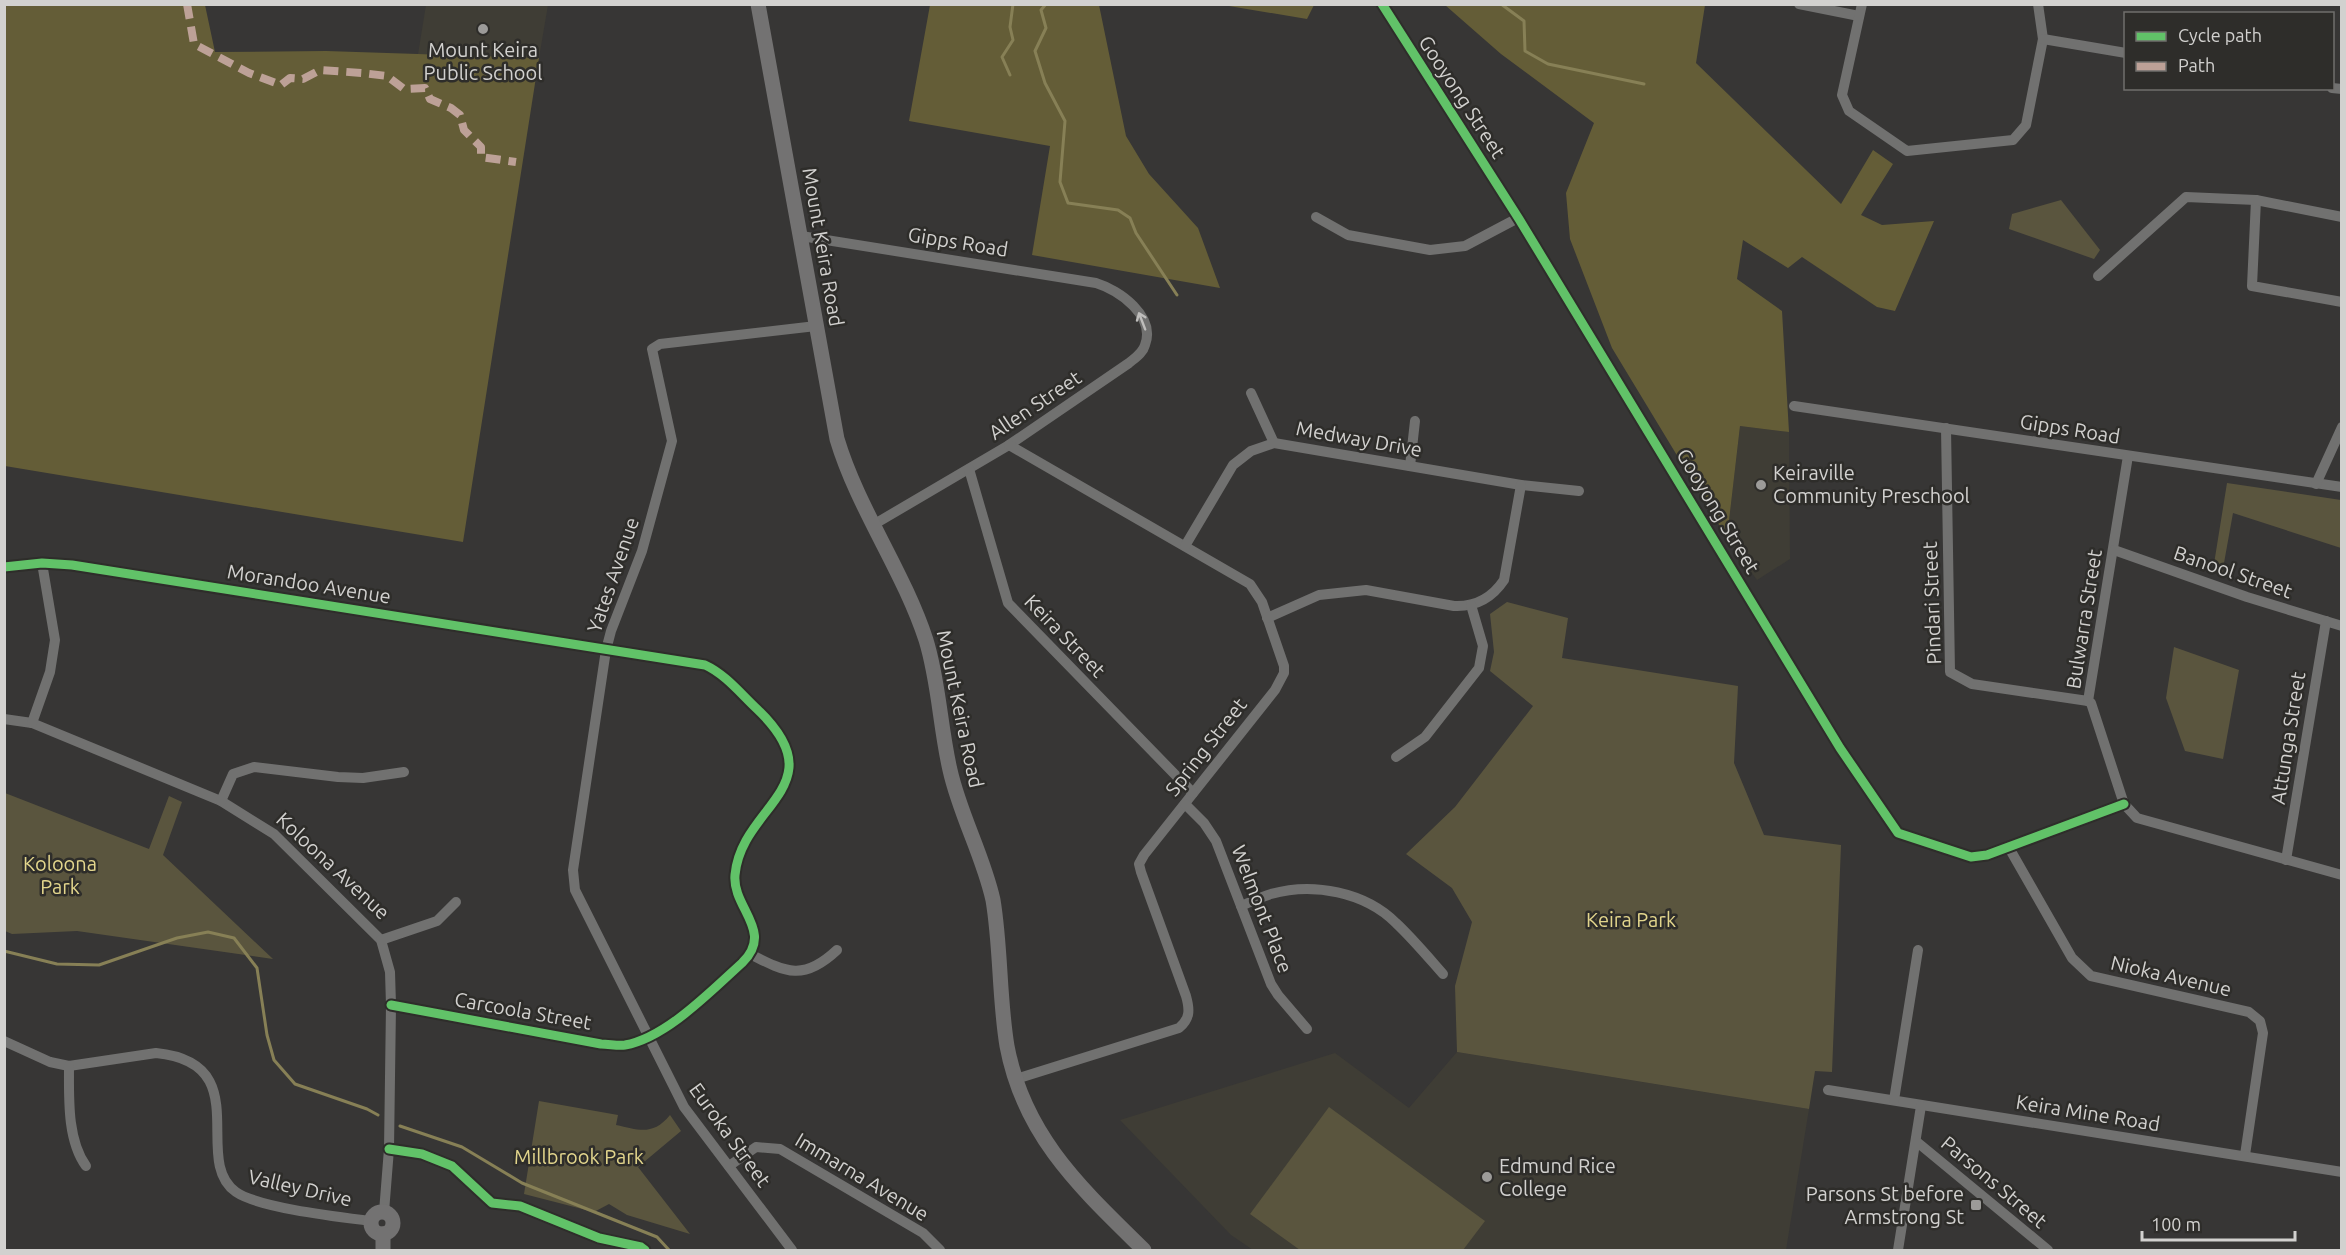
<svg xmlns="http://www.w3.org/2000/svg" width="2346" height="1255" font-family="Ubuntu,sans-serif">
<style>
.built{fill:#3f3d35}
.green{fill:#5a553e}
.forest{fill:#645d37}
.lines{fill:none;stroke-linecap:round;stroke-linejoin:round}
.stream{stroke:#878056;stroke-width:3}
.street{stroke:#717170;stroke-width:10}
.secondary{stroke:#737272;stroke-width:15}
.quiet{stroke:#bda197;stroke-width:8;stroke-dasharray:15 8;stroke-linecap:butt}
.cycleway-casing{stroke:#2e2d2a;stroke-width:13}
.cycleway{stroke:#61c268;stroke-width:9}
.oneway{stroke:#bfbebc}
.poi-dot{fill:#9c9b99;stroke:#2e2d2a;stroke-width:2}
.labels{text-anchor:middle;stroke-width:5;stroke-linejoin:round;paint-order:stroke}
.poi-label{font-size:20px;fill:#d2d1cf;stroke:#2e2d2a;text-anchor:start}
.street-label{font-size:20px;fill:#d2d1cf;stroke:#2e2d2a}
.park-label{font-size:20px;fill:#e2d58c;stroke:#2e2d2a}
</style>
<rect width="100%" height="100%" fill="#373635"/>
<g class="built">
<polygon points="426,5 548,5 539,58 418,54"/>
<polygon points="1740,426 1789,432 1790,559 1757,580 1727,538"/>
<polygon points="1457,1052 1809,1109 1786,1250 1253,1250 1231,1235 1120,1120 1335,1053 1409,1108"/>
</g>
<g class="green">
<polygon points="2061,200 2100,250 2094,259 2009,229 2012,214"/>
<polygon points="2227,483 2341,500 2341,548 2233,513 2222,574 2213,570"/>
<polygon points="1507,602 1568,618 1562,658 1738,686 1734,763 1764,835 1841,845 1832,1072 1815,1071 1809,1109 1457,1052 1455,986 1472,922 1452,888 1406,854 1455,807 1533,706 1490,671 1494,652 1490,614"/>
<polygon points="2174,647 2239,670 2223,759 2185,751 2166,698"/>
<polygon points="5,793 149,849 169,796 182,802 163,855 273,959 77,931 12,934 5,931"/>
<path d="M539 1101 618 1115 616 1125C639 1130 653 1136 670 1115L681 1131 638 1167 690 1234 627 1215 609 1204 594 1212 524 1194Z"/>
<polygon points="1329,1107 1485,1221 1463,1250 1300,1250 1250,1214"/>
</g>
<g class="forest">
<polygon points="4,5 205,5 215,52 326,51 539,58 463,542 5,466"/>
<polygon points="930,5 1099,5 1126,136 1149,174 1198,228 1220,288 1032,255 1050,146 909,121"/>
<polygon points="1223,5 1314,5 1307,19"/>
<polygon points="1445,5 1705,5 1696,63 1841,204 1873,150 1893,164 1861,215 1882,225 1934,221 1895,311 1877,307 1802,257 1788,268 1743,240 1737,279 1782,311 1789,432 1740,426 1727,538 1612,348 1570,239 1566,193 1594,123 1501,54"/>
</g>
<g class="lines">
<g class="stream">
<polyline points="1046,4 1041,10 1046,28 1035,51 1045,83 1065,121 1060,182 1068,203 1118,210 1130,218 1136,233 1177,295"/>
<polyline points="1501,4 1524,21 1525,51 1548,64 1644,84"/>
<polyline points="1010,75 1002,57 1013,40 1010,27 1013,4"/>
<polyline points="4,951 57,964 99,965 177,938 208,932 234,938 257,968 267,1035 274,1060 295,1084 367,1109 378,1115"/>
<polyline points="400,1126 462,1147 522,1183 657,1237 669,1250"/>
</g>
<g class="street">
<polyline points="1382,4 1519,219 1840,748 1898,833 1971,857 1987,855 2124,804"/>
<polyline points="1799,4 1859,16"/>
<polyline points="1862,4 1842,95 1849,111 1907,151 2013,140 2026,125 2043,39 2038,4"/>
<polyline points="2043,39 2126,53"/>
<polyline points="2332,88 2342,89"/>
<polyline points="2256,200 2252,286 2342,302"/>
<polyline points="1316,217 1348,235 1430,250 1465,246 1518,218"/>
<path d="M801 236 1096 283C1119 290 1156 316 1145 345 1143 353 1135 358 1129 363L1009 445 873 525"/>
<polyline points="2098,276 2186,197 2256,200 2342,217"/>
<polyline points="1251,393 1274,443"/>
<polyline points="1794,406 2342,487"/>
<polyline points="1946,428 1950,672 1972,684 2088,701"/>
<path d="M1009 445 1250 584 1262 602 1284 666V673L1275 690 1144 855 1139 864 1141 872 1186 996C1190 1010 1190 1019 1179 1028L1016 1079"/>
<polyline points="2128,456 2088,701 2091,703 2124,804 2137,818 2342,875"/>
<polyline points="1410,466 1415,421"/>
<polyline points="969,469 1008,603 1193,793"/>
<polyline points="2316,484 2342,427"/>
<polyline points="1185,546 1233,465 1251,451 1274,443 1521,485 1579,491"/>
<polyline points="2114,550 2247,597 2342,626"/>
<path d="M4 567 42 563 72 565 705 665C725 674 741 694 757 709 838 786 741 805 735 875 732 908 775 931 742 963 712 990 666 1038 625 1045 618 1046 609 1044 601 1044L391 1005"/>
<path d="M1267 618 1319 595 1366 590 1454 606C1476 607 1492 598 1504 580L1521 485"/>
<polyline points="4,719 32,723 221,801 274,834 381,940 390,972 391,1005 389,1149 384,1212"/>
<polyline points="32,723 50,672 55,640 42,563"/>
<polyline points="1396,757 1425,737 1479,668 1483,646 1471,605"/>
<polyline points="221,801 233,774 254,767 338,777 363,778 404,772"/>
<polyline points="1185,804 1204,823 1216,841 1271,984 1278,995 1307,1029"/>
<polyline points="2008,846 2072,958 2091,976 2249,1012 2260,1021 2263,1033 2245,1155"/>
<polyline points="2286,860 2326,621"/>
<path d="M1241 906C1251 902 1261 897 1271 894 1313 882 1365 892 1396 923 1413 939 1428 957 1443 974"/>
<polyline points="381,940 437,921 456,902"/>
<path d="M750 954C787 973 804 981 837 950"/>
<path d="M4 1041 50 1062 69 1066 156 1053C258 1063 190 1160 236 1192 259 1208 340 1217 371 1221"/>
<path d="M69 1066C69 1098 67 1140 86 1166"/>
<polyline points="1828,1090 2342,1172"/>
<polyline points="1894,1100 1918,950"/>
<polyline points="1917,1142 2048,1250"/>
<polyline points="729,1166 756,1147 780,1149 923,1233 940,1250"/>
<polyline points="792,1250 684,1107 575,890 573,870 606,650 611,631 642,551 672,441 652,349 660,344 816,326"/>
<polyline points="1898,1250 1921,1106"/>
</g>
<g class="secondary">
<path d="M758 4 837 439C858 509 903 570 926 640 939 682 940 727 950 770 960 815 983 855 993 900 1001 948 999 998 1007 1046 1024 1137 1082 1189 1144 1250"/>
<circle cx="382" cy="1223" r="11"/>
<polyline points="383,1250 383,1234"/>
</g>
<polyline class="quiet" points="187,4 194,44 249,73 281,85 290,78 303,79 320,70 362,73 387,76 404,89 425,88 430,99 451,108 460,115 464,130 481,147 481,157 516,162"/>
<defs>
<g id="cycleway">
<polyline points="1382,4 1519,219 1840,748 1898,833 1971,857 1987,855 2124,804"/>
<path d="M4 567 42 563 72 565 705 665C725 674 741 694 757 709 838 786 741 805 735 875 732 908 775 931 742 963 712 990 666 1038 625 1045 618 1046 609 1044 601 1044L391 1005"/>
<polyline points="389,1149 422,1154 452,1166 492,1203 520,1206 599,1238 641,1247 645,1250"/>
</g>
</defs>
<use href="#cycleway" class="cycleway-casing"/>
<use href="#cycleway" class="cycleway"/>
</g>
<defs><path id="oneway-shaft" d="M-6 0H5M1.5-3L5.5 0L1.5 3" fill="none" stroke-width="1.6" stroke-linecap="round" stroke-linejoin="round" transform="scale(1.5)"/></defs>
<use class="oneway" href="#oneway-shaft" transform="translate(1142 321) rotate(-111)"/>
<g class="poi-dot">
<circle cx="483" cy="29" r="6"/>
<circle cx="1761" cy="485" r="6"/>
<circle cx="1487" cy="1177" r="6"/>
<rect x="1970" y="1199" width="12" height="12" rx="3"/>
</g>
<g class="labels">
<g class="poi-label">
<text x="483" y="57" text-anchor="middle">Mount Keira<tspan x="483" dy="23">Public School</tspan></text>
<text x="1773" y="480">Keiraville<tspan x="1773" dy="23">Community Preschool</tspan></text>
<text x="1499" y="1173">Edmund Rice<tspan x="1499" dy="23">College</tspan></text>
<text x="1964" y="1201" text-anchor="end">Parsons St before<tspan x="1964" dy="23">Armstrong St</tspan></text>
</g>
<g class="street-label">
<text transform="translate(1462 97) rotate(57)" y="7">Gooyong Street</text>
<text transform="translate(958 242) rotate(9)" y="7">Gipps Road</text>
<text transform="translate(823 247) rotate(80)" y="7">Mount Keira Road</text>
<text transform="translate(1035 405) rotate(-34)" y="7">Allen Street</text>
<text transform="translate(2070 429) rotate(9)" y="7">Gipps Road</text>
<text transform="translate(1359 439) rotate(10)" y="7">Medway Drive</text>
<text transform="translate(1718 511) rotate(59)" y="7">Gooyong Street</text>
<text transform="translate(2233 572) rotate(19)" y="7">Banool Street</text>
<text transform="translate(613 575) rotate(-71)" y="7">Yates Avenue</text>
<text transform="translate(309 584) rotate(9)" y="7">Morandoo Avenue</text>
<text transform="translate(1932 603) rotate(-92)" y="7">Pindari Street</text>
<text transform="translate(2084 619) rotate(-81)" y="7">Bulwarra Street</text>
<text transform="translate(1065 636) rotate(46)" y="7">Keira Street</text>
<text transform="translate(960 709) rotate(78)" y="7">Mount Keira Road</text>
<text transform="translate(2288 738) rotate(-81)" y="7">Attunga Street</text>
<text transform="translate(1206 747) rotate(-52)" y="7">Spring Street</text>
<text transform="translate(333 866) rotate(43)" y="7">Koloona Avenue</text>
<text transform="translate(1262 909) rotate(69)" y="7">Welmont Place</text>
<text transform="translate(2171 976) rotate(13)" y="7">Nioka Avenue</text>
<text transform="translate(523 1011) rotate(10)" y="7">Carcoola Street</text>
<text transform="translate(2088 1113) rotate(9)" y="7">Keira Mine Road</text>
<text transform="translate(730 1135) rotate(54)" y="7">Euroka Street</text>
<text transform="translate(862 1177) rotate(31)" y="7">Immarna Avenue</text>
<text transform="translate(1994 1182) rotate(40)" y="7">Parsons Street</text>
<text transform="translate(300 1188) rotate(13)" y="7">Valley Drive</text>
</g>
<g class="park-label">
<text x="60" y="871">Koloona<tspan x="60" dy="23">Park</tspan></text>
<text x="1631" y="927">Keira Park</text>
<text x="579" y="1164">Millbrook Park</text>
</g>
</g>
<rect width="2346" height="1255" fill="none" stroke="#d2d1cf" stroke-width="12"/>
<rect x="2124" y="12" width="210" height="78" fill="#2e2d2a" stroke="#706f6c" stroke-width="1.5"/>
<rect x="2136" y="32" width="30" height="9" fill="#61c268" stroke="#706f6c" stroke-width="1.5"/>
<text x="2178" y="42" font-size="18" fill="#d2d1cf">Cycle path</text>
<rect x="2136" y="62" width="30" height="9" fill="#bda197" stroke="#706f6c" stroke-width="1.5"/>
<text x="2178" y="72" font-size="18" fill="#d2d1cf">Path</text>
<path d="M2142 1231v9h153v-9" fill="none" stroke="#d2d1cf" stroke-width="3"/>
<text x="2151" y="1231" font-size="18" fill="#d2d1cf" stroke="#2e2d2a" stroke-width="4.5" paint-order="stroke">100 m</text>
</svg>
